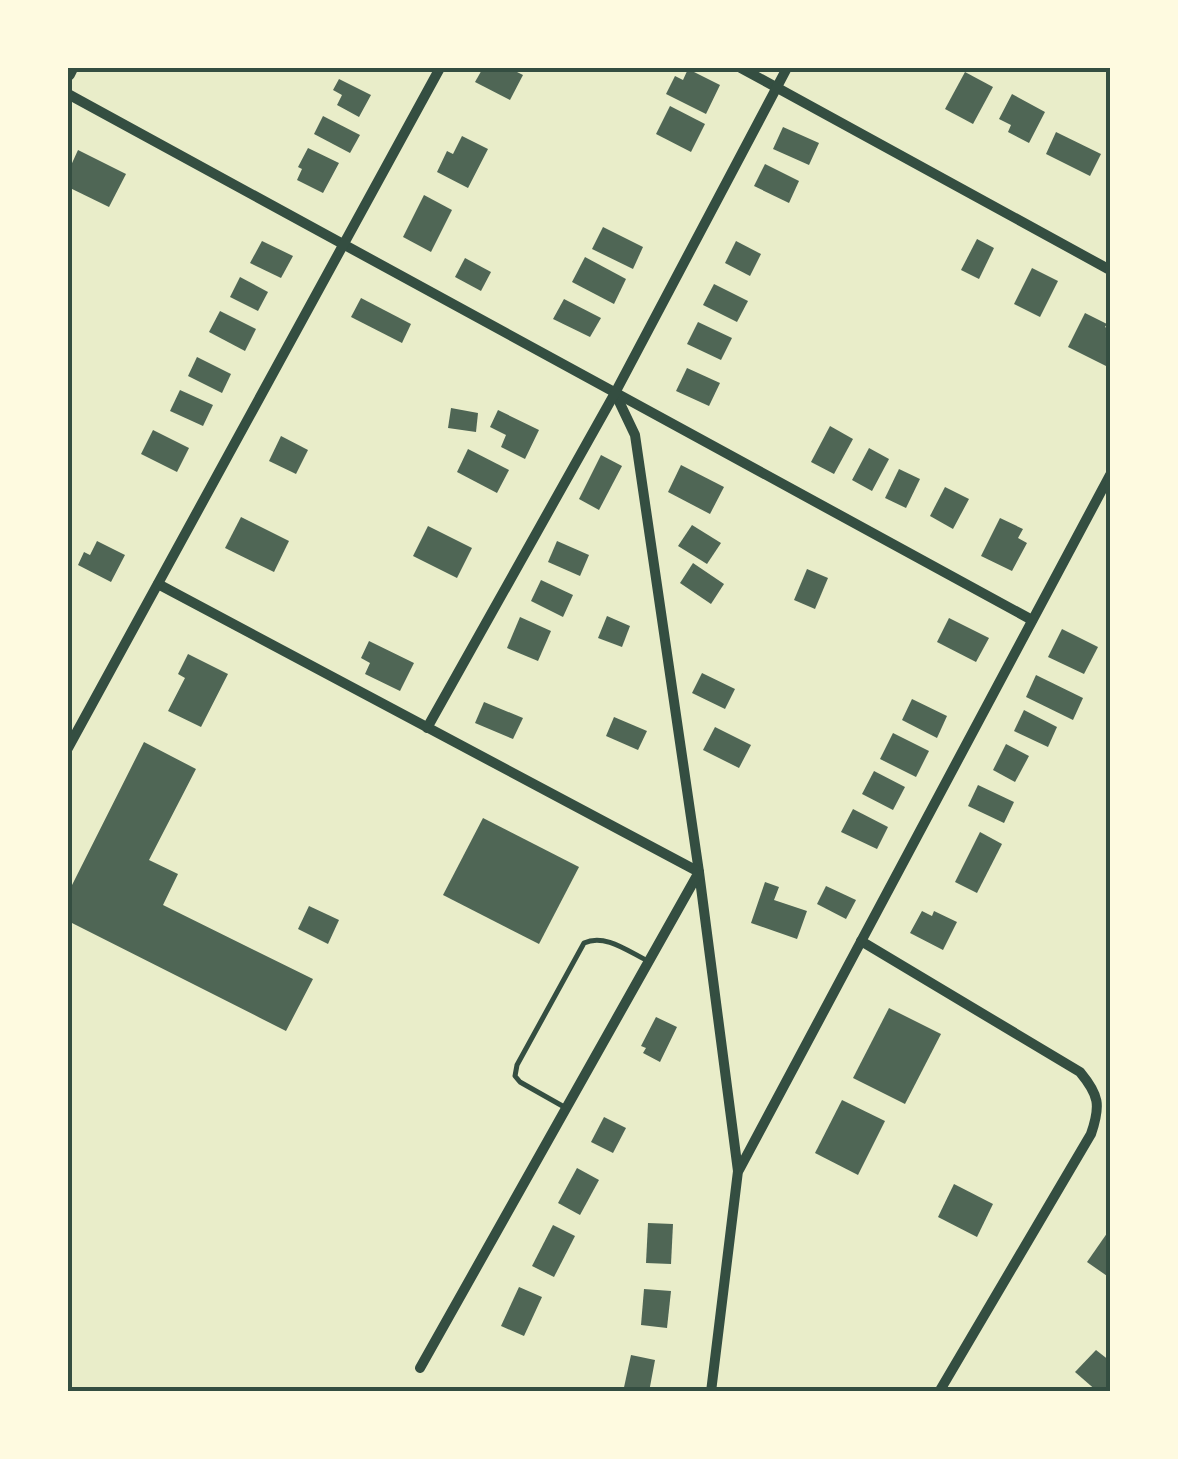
<svg xmlns="http://www.w3.org/2000/svg" width="1178" height="1459" font-family="Raleway,sans-serif">
<style>
.building{fill:#4f6655}
.lines{fill:none;stroke-linecap:round;stroke-linejoin:round}
.service{stroke:#344e41;stroke-width:5}
.minor{stroke:#344e41;stroke-width:10}
.tertiary{stroke:#344e41;stroke-width:14}
.neatline{fill:none;stroke:#344e41;stroke-width:4}
</style>
<rect width="100%" height="100%" fill="#e9edc9"/>
<g class="building">
<polygon points="483,68 509,68 523,75 510,100 475,82"/>
<polygon points="688,69 720,85 706,114 666,94 675,76 683,80"/>
<polygon points="965,72 993,87 973,124 945,109"/>
<polygon points="339,79 371,95 359,117 337,105 342,95 333,90"/>
<polygon points="1012,94 1045,112 1029,143 1008,132 1011,125 999,119"/>
<polygon points="670,106 705,124 691,152 656,134"/>
<polygon points="323,116 360,135 350,153 314,134"/>
<polygon points="783,127 819,143 809,165 773,149"/>
<polygon points="1056,132 1101,154 1090,176 1046,154"/>
<polygon points="462,136 488,149 468,188 437,172 447,151 453,154"/>
<polygon points="308,148 339,163 323,193 297,180 302,169 298,167"/>
<polygon points="78,150 126,174 109,207 68,187 68,172"/>
<polygon points="765,164 799,181 789,203 754,186"/>
<polygon points="424,195 452,210 431,252 403,237"/>
<polygon points="603,227 643,247 633,269 592,249"/>
<polygon points="977,239 994,248 979,279 961,270"/>
<polygon points="262,241 293,256 281,278 250,263"/>
<polygon points="736,241 761,254 750,276 725,263"/>
<polygon points="585,257 626,279 614,304 572,282"/>
<polygon points="465,258 491,272 481,291 455,277"/>
<polygon points="1032,268 1058,281 1040,317 1014,304"/>
<polygon points="240,277 268,292 258,311 230,297"/>
<polygon points="714,284 748,301 737,322 703,305"/>
<polygon points="361,298 411,324 402,343 351,317"/>
<polygon points="564,299 601,318 590,337 553,319"/>
<polygon points="220,311 256,329 245,351 209,332"/>
<polygon points="1085,313 1107,324 1105,327 1110,330 1110,368 1068,347"/>
<polygon points="698,322 732,338 721,360 687,344"/>
<polygon points="197,357 231,374 222,393 188,376"/>
<polygon points="687,368 720,383 709,406 676,391"/>
<polygon points="180,390 213,405 203,426 170,411"/>
<polygon points="451,408 478,413 476,432 448,428"/>
<polygon points="498,410 539,430 525,459 501,447 506,435 490,427"/>
<polygon points="830,426 853,439 834,474 811,462"/>
<polygon points="153,430 189,448 177,472 141,454"/>
<polygon points="281,436 308,450 296,474 269,461"/>
<polygon points="869,448 889,459 872,491 852,480"/>
<polygon points="468,449 509,470 497,493 457,472"/>
<polygon points="601,455 622,466 599,510 579,499"/>
<polygon points="681,465 724,487 710,514 668,492"/>
<polygon points="899,469 920,479 906,508 885,498"/>
<polygon points="945,487 969,499 953,529 930,516"/>
<polygon points="241,517 289,541 274,572 225,548"/>
<polygon points="1000,518 1023,529 1018,538 1027,543 1012,571 981,556"/>
<polygon points="692,525 721,543 707,564 678,546"/>
<polygon points="428,526 472,548 457,578 413,556"/>
<polygon points="97,541 125,555 111,582 78,565 84,552 90,555"/>
<polygon points="557,541 589,555 580,576 548,562"/>
<polygon points="693,563 724,584 711,604 680,583"/>
<polygon points="807,569 828,578 815,609 794,600"/>
<polygon points="541,580 573,595 563,617 531,601"/>
<polygon points="607,616 630,626 622,647 598,638"/>
<polygon points="520,617 551,631 538,661 507,648"/>
<polygon points="949,618 989,638 976,662 937,642"/>
<polygon points="1062,629 1098,647 1084,674 1048,657"/>
<polygon points="369,641 414,663 400,691 365,674 370,663 361,658"/>
<polygon points="188,654 228,674 201,727 168,711 185,678 178,674"/>
<polygon points="702,673 735,689 725,709 692,693"/>
<polygon points="1036,675 1083,698 1073,720 1026,697"/>
<polygon points="912,699 947,716 937,738 902,720"/>
<polygon points="484,702 523,718 513,739 475,723"/>
<polygon points="1024,710 1057,727 1048,747 1014,731"/>
<polygon points="614,717 647,731 638,750 606,736"/>
<polygon points="715,727 751,745 739,768 703,750"/>
<polygon points="893,733 929,751 916,777 880,759"/>
<polygon points="144,742 196,769 149,860 178,874 163,905 313,979 286,1031 68,921 68,893"/>
<polygon points="1006,744 1029,756 1015,782 993,770"/>
<polygon points="874,771 905,787 893,810 862,794"/>
<polygon points="978,785 1014,802 1004,823 968,806"/>
<polygon points="853,809 888,827 877,849 841,832"/>
<polygon points="483,818 579,867 539,944 443,895"/>
<polygon points="980,832 1002,844 977,893 955,882"/>
<polygon points="765,882 779,887 774,900 807,911 797,939 751,923"/>
<polygon points="826,886 856,900 846,919 817,904"/>
<polygon points="309,906 339,920 328,944 298,929"/>
<polygon points="922,911 932,916 934,911 957,922 943,950 910,933"/>
<polygon points="889,1008 941,1034 905,1104 853,1078"/>
<polygon points="656,1017 677,1027 660,1062 643,1053 646,1048 641,1046"/>
<polygon points="842,1100 885,1121 858,1175 815,1153"/>
<polygon points="604,1117 626,1128 613,1153 591,1142"/>
<polygon points="577,1168 599,1180 580,1215 558,1203"/>
<polygon points="954,1184 993,1204 977,1237 938,1217"/>
<polygon points="648,1223 673,1224 671,1264 646,1263"/>
<polygon points="553,1225 575,1236 554,1277 532,1266"/>
<polygon points="1110,1229 1110,1278 1087,1262"/>
<polygon points="519,1287 542,1297 524,1336 501,1326"/>
<polygon points="644,1289 671,1291 667,1328 641,1325"/>
<polygon points="1096,1350 1110,1361 1110,1392 1098,1392 1075,1372"/>
<polygon points="631,1355 655,1360 649,1392 623,1392"/>
</g>
<g class="lines">
<path class="service" d="M566 1108 520 1082 515 1076 517 1065 584 943C605 933 629 952 648 961"/>
<g class="minor">
<polyline points="741,68 1110,270"/>
<polyline points="68,94 1032,620"/>
<polyline points="615,393 635,435 699,872 738,1171 711,1392"/>
<polyline points="158,584 699,872 420,1368"/>
<polyline points="427,728 615,393 787,68"/>
<polyline points="68,748 440,68"/>
<path d="M861 941 1080 1072C1099 1095 1101 1105 1091 1134L939 1392"/>
<polyline points="739,1170 1110,475"/>
</g>
<polyline class="tertiary" points="68,74 71,68"/>
</g>
<rect width="1178" height="1459" fill="none" stroke="#fefae0" stroke-width="140"/>
<rect x="70" y="70" width="1038" height="1319" class="neatline"/>
</svg>
